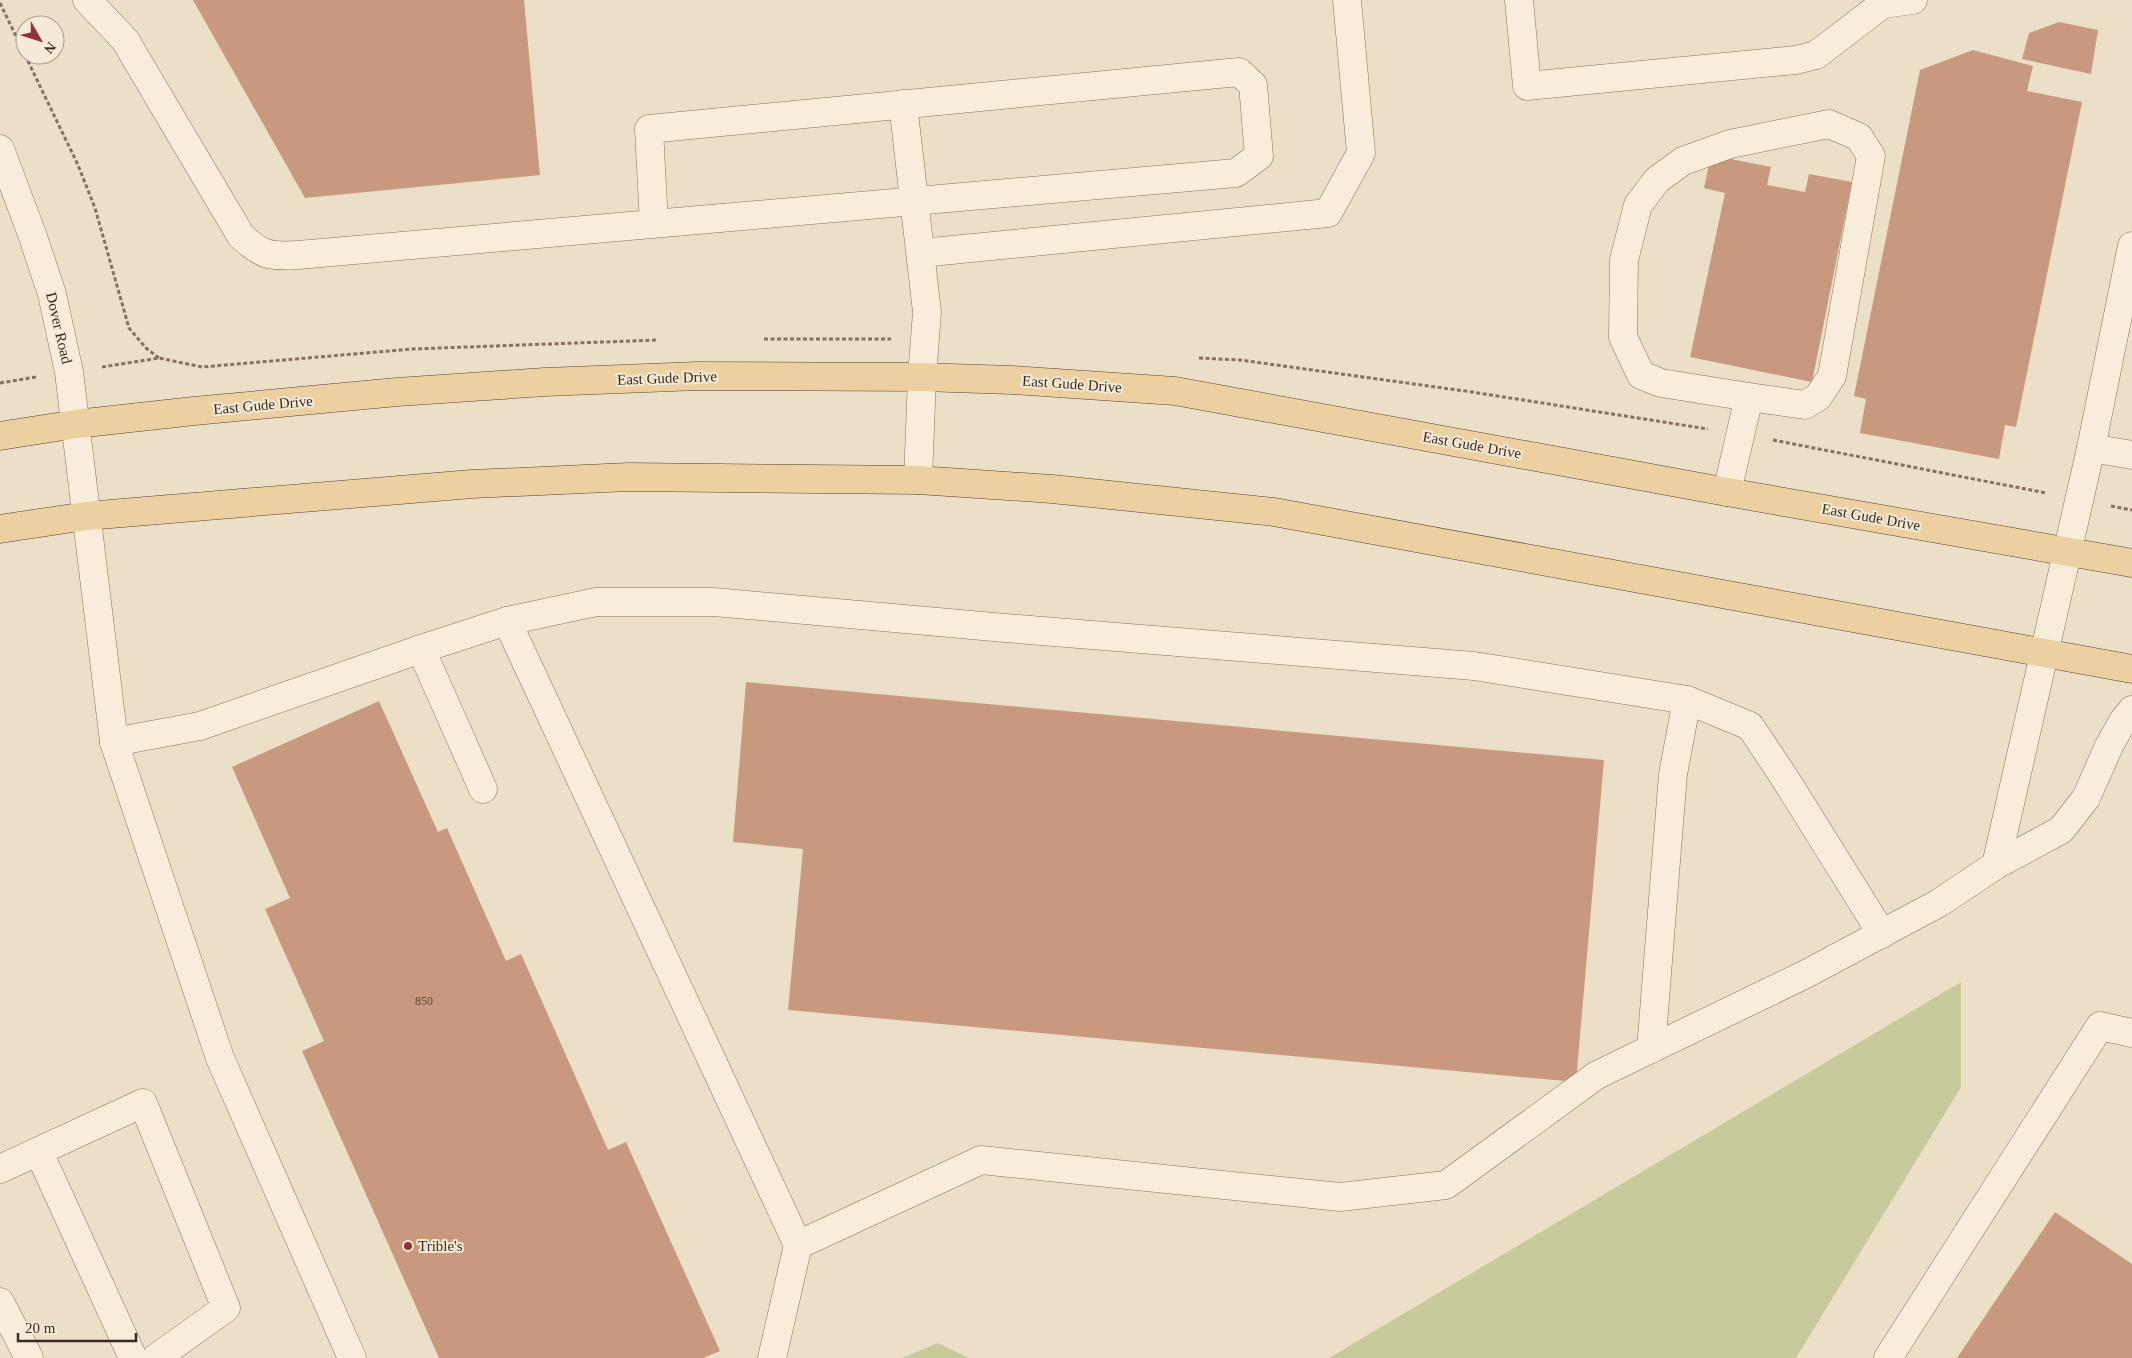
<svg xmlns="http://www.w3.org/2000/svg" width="2132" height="1358" font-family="'Times New Roman',serif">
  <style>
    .green { fill: #c8ca9b }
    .building { fill: #c9997f }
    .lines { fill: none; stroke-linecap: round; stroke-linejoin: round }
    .minor-casing { stroke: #87715d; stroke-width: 29 }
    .major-casing { stroke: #554031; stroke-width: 29 }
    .path { stroke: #87715d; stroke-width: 3; stroke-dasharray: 4 2.5; stroke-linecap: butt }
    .minor { stroke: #f7edda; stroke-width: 28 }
    .major { stroke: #edd0a1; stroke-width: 28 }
    .poi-dot { fill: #943037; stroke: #f4ead6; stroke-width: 2 }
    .labels { text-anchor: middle; stroke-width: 4; stroke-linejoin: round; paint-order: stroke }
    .number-label { font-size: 12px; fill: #5c4638 }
    .street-label { font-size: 15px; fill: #382a20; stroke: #f4ead6 }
    .poi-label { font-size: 15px; fill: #382a20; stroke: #f4ead6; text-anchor: start }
  </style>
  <rect width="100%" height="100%" fill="#ecdfc7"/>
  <g class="green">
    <path d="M1961,982V1087L1796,1358H1329Z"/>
    <path d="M938,1343L969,1358H902Z"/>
  </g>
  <g class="building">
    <path d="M193,0H524L540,175L305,198Z"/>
    <path d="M2059,22L2098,30L2091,74L2022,59L2029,33Z"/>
    <path d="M1973,50L2033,66L2027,91L2082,102L2016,427L2005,425L1999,459L1860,433L1866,399L1854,396L1920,70Z"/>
    <path d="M1711,155L1771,167L1767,185L1805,192L1809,174L1852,182L1812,382L1690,357L1725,193L1704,188Z"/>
    <path d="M746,682L1604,760L1576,1082L788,1010L803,849L733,842Z"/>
    <path d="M379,701L438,832L447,828L506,961L521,954L608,1150L626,1142L720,1351L703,1358H439L302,1051L324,1041L265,909L290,898L232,767Z"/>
    <path d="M2055,1212L2132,1264V1358H1957Z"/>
  </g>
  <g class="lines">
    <g class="minor-casing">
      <g id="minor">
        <path d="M87,0L125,40L241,236C262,255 269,257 298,255L1236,173L1259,156L1253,85L1239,72L649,129L654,224"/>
        <path d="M1519,0L1527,86L1796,60L1816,55L1883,4L1913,0"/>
        <path d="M903,104L927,312L922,377L918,480"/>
        <path d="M0,149L32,234L52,294L69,372L114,742L220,1058L352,1358"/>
        <path d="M921,253L1328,213L1361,153L1347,0"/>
        <path d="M2091,448L2132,455"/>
        <path d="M1727,492L1749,397L1805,405L1818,397L1832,376L1871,156L1859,137L1829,124L1730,144L1683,161L1657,180L1638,205L1624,260L1623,337L1641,375L1661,383L1749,397"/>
        <path d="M507,621L596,602H714L1005,628L1474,666L1687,700L1750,726L1786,780L1882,934"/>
        <path d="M421,649L483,789"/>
        <path d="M114,742L200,726L421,649L507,621L798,1245L772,1358"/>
        <path d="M1996,865L2091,448L2132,246"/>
        <path d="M1651,1049L1673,774L1687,700"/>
        <path d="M39,1152L133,1358"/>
        <path d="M0,1169L143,1103L226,1308L156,1358"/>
        <path d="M798,1245L981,1160L1340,1197L1446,1185L1597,1075L1804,975L1939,903L1996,865L2061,830L2086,798L2109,746L2123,721L2132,710"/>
        <path d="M0,1302L29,1358"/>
        <path d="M1888,1358L2100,1026L2132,1033"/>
      </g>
    </g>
    <g class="major-casing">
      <g id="major">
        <path d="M0,436L76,424L194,411L397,392L545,382L698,376L922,377L1012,380L1175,391L1727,492L2132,563"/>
        <path d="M0,529L86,516L472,484L629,477L918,480L1052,489L1274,512L2132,669"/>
      </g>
    </g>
    <g class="path">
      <path d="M0,3L25,55"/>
      <path d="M25,55L78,165L95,208L129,328L146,348L159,358"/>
      <path d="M764,339H891"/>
      <path d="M1199,358L1240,360L1472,392L1708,429"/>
      <path d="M102,367L159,358L202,367L412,349L658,340"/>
      <path d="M0,383L36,377"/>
      <path d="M1773,440L2046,493"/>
      <path d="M2111,506L2132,510"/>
    </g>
    <use href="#minor" class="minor"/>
    <use href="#major" class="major"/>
  </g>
  <circle class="poi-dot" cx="408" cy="1246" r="5"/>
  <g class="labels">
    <g class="number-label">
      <text x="424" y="1005">850</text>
    </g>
    <g class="street-label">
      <text transform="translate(59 328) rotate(77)" y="5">Dover Road</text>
      <text transform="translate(667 378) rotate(-2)" y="5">East Gude Drive</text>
      <text transform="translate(1072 384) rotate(4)" y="5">East Gude Drive</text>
      <text transform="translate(263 405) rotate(-5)" y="5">East Gude Drive</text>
      <text transform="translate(1472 445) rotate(10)" y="5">East Gude Drive</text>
      <text transform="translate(1871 517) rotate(10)" y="5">East Gude Drive</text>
    </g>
    <g class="poi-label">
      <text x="418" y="1251">Trible's</text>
    </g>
  </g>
  <g transform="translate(40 40) rotate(129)"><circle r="24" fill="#f4ead6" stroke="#a99d8d"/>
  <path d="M0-4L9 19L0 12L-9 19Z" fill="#943037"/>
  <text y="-8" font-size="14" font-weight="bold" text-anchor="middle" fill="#382a20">N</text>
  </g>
  <path d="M18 1333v8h118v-8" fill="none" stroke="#382a20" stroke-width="2.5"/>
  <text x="25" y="1333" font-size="15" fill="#382a20" stroke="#f4ead6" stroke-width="4" paint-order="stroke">20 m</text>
</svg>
